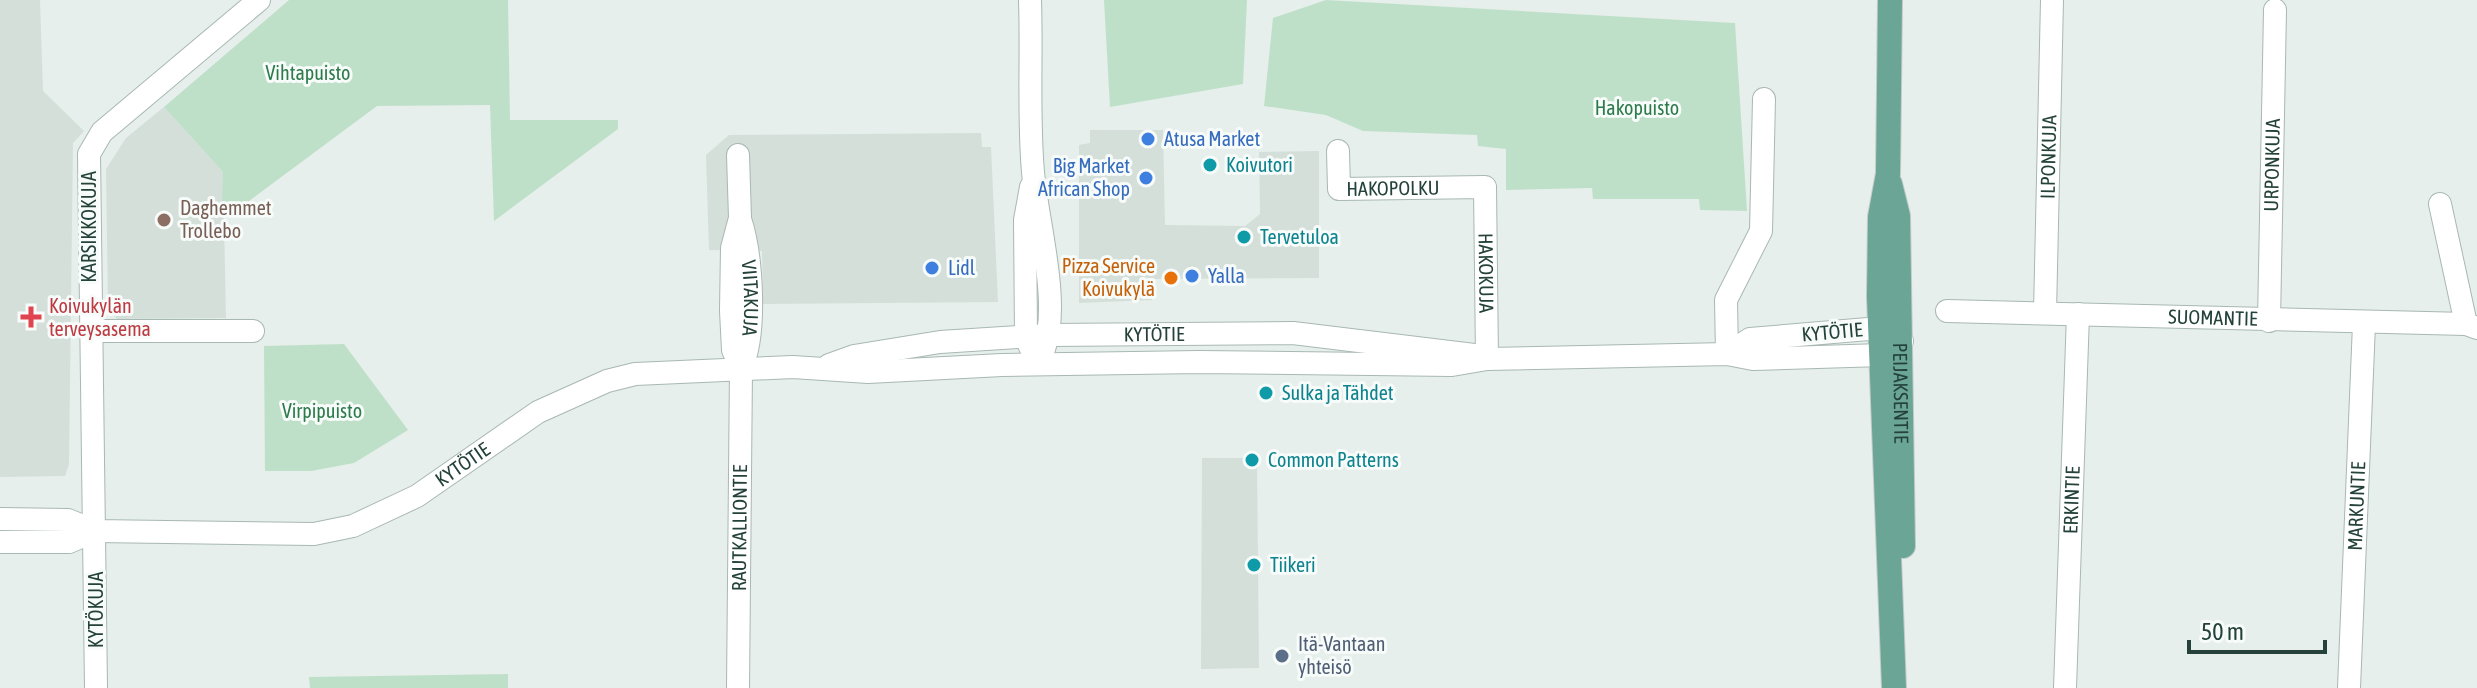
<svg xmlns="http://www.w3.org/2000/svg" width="2477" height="688" font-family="'Asap Condensed',sans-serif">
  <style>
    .built { fill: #d4dfda }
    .green { fill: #bfe0c8 }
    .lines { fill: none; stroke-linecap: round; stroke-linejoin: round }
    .minor-casing { stroke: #a8b8b2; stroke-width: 24 }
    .major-casing { stroke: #c2cac8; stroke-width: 26 }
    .minor { stroke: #fff; stroke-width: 22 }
    .major { stroke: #6aa596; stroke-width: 24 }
    .shop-dot { fill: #3f7fe0; stroke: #f7fbf9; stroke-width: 3 }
    .culture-dot { fill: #0f9aa8; stroke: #f7fbf9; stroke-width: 3 }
    .education-dot { fill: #8d6e63; stroke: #f7fbf9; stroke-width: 3 }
    .food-dot { fill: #e8710a; stroke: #f7fbf9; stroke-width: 3 }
    .health-dot { fill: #e0444e; stroke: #f7fbf9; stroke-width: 3 }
    .service-dot { fill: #5c6f8a; stroke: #f7fbf9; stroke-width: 3 }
    .labels { text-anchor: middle; stroke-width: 6; stroke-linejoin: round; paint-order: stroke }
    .park-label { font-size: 20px; fill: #2d7a4b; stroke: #f7fbf9 }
    .shop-label { font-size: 20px; fill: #366cbe; stroke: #f7fbf9; text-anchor: start }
    .street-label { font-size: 20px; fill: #24423a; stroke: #f7fbf9 }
    .culture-label { font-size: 20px; fill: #0d838f; stroke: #f7fbf9; text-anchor: start }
    .education-label { font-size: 20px; fill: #785e54; stroke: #f7fbf9; text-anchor: start }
    .food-label { font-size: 20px; fill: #c56008; stroke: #f7fbf9; text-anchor: end }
    .health-label { font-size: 20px; fill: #be3a42; stroke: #f7fbf9; text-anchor: start }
    .service-label { font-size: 20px; fill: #4e5e75; stroke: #f7fbf9; text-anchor: start }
  </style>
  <rect width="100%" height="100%" fill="#e6efeb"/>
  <g class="built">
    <path d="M0,0H40L43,91L84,131L73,143L69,464L65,476L0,477Z"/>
    <path d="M164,107L223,172L226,318L117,319L108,308L106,169L126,138Z"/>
    <path d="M1090,130H1163L1165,225L1245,226L1260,214L1259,152L1319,151V278L1152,279V300L1079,303V145L1090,143Z"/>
    <path d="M981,133L982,147H991L998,302L763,304L762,251L709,250L706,155L729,135Z"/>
    <path d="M1202,458H1257L1259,668L1201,669Z"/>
  </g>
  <g class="green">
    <path d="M289,0H508L510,120H618V129L494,221L490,105L377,106L245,204L222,203L223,172L164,107Z"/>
    <path d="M1104,0H1247L1243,84L1110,107Z"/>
    <path d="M1326,0L1735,23L1747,211L1700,210L1699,199H1593L1592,188L1506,190V149L1478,146L1477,135L1363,131L1326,115L1264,106L1273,18Z"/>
    <path d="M344,344L408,430L354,463L311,471H265L264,346Z"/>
    <path d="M508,674V688H310L309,677Z"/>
  </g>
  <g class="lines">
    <g class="minor-casing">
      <g id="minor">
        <path d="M1030,0C1032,57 1028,115 1033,172C1037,221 1061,303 1044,349"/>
        <path id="s1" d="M1338,151L1339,189L1485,187L1487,359"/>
        <path d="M2440,204L2466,324"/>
        <path id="s2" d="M740,219C752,255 757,334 741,368"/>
        <path id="s3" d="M1947,311L2466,324L2477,328"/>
        <path id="s4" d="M2045,313L2052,0"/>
        <path id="s5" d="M2269,321L2275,10"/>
        <path d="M90,331H253"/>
        <path d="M1030,347L1026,336L1025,220L1031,187"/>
        <path d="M1727,354L1726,300L1761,231L1764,99"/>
        <path id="s6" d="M829,365L854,356L940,342L1049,335L1293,333L1474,355"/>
        <path id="s7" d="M0,519L68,520L95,531L314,534L353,526L417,496L538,412L607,381L635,374L793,367L868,372L1002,365L1199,362L1452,365L1487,359L1727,354L1753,359L1882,355L1902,341L1880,328L1750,339L1727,354"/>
        <path d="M0,542H69L95,531"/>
        <path d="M96,688L89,154L102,132L259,0"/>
        <path id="s8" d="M738,688L741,368L733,350L731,311L732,248L740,218L738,155"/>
        <path id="s9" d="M2065,688L2078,314"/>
        <path id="s10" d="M2349,688L2364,324"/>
      </g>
    </g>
    <g class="major-casing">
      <g id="major">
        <path d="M1890,0L1888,174L1880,217L1879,297L1894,688"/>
        <path id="s11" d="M1890,184L1898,216L1903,546"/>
      </g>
    </g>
    <use href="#minor" class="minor"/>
    <use href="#major" class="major"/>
  </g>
  <g class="shop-dot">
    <circle cx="1148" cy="139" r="8"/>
    <circle cx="1146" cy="178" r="8"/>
    <circle cx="932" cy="268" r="8"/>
    <circle cx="1192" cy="276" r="8"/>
  </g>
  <g class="culture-dot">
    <circle cx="1210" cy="165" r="8"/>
    <circle cx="1244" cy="237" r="8"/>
    <circle cx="1266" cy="393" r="8"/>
    <circle cx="1252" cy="460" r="8"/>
    <circle cx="1254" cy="565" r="8"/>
  </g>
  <circle class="education-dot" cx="164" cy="220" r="8"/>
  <circle class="food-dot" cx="1171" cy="278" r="8"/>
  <path class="health-dot" d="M27 305h8v8h8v8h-8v8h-8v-8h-8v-8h8z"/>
  <circle class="service-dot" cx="1282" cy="656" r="8"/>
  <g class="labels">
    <g class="park-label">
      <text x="308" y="80">Vihtapuisto</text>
      <text x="1637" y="115">Hakopuisto</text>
      <text x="322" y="418">Virpipuisto</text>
    </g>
    <g class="shop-label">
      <text x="1164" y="146">Atusa Market</text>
      <text x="1130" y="173" text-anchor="end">Big Market<tspan x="1130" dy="23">African Shop</tspan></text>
      <text x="948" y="275">Lidl</text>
      <text x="1208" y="283">Yalla</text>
    </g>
    <g class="street-label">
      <text dy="7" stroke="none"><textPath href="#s4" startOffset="156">ILPONKUJA</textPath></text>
      <text dy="7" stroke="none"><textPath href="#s5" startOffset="156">URPONKUJA</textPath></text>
      <text dy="7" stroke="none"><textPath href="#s1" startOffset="92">HAKOPOLKU</textPath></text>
      <text transform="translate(89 227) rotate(-90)" y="7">KARSIKKOKUJA</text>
      <text dy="7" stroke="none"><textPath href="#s1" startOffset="270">HAKOKUJA</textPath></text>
      <text dy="7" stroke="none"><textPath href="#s2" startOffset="80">VIITAKUJA</textPath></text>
      <text dy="7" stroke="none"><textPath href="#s3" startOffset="266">SUOMANTIE</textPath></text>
      <text transform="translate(1832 332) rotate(-5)" y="7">KYTÖTIE</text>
      <text dy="7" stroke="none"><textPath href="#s6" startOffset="328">KYTÖTIE</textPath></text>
      <text dy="7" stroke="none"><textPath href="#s11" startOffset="210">PEIJAKSENTIE</textPath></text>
      <text dy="7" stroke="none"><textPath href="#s7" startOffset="482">KYTÖTIE</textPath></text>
      <text dy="7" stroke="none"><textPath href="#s9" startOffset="188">ERKINTIE</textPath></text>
      <text dy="7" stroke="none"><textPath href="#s10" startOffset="182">MARKUNTIE</textPath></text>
      <text dy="7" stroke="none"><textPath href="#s8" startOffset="160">RAUTKALLIONTIE</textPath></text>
      <text transform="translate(96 610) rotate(-90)" y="7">KYTÖKUJA</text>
    </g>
    <g class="culture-label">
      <text x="1226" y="172">Koivutori</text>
      <text x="1260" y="244">Tervetuloa</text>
      <text x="1282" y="400">Sulka ja Tähdet</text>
      <text x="1268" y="467">Common Patterns</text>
      <text x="1270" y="572">Tiikeri</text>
    </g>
    <g class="education-label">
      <text x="180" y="215">Daghemmet<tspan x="180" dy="23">Trollebo</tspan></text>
    </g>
    <g class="food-label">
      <text x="1155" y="273">Pizza Service<tspan x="1155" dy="23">Koivukylä</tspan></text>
    </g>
    <g class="health-label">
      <text x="49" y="313">Koivukylän<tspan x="49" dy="23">terveysasema</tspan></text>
    </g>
    <g class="service-label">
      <text x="1298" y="651">Itä-Vantaan<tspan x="1298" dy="23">yhteisö</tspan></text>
    </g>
  </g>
  <path d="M2189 640v12h136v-12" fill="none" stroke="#24423a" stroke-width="4"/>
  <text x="2201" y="640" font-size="24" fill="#24423a" stroke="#f7fbf9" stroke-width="6" paint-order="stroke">50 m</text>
</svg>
